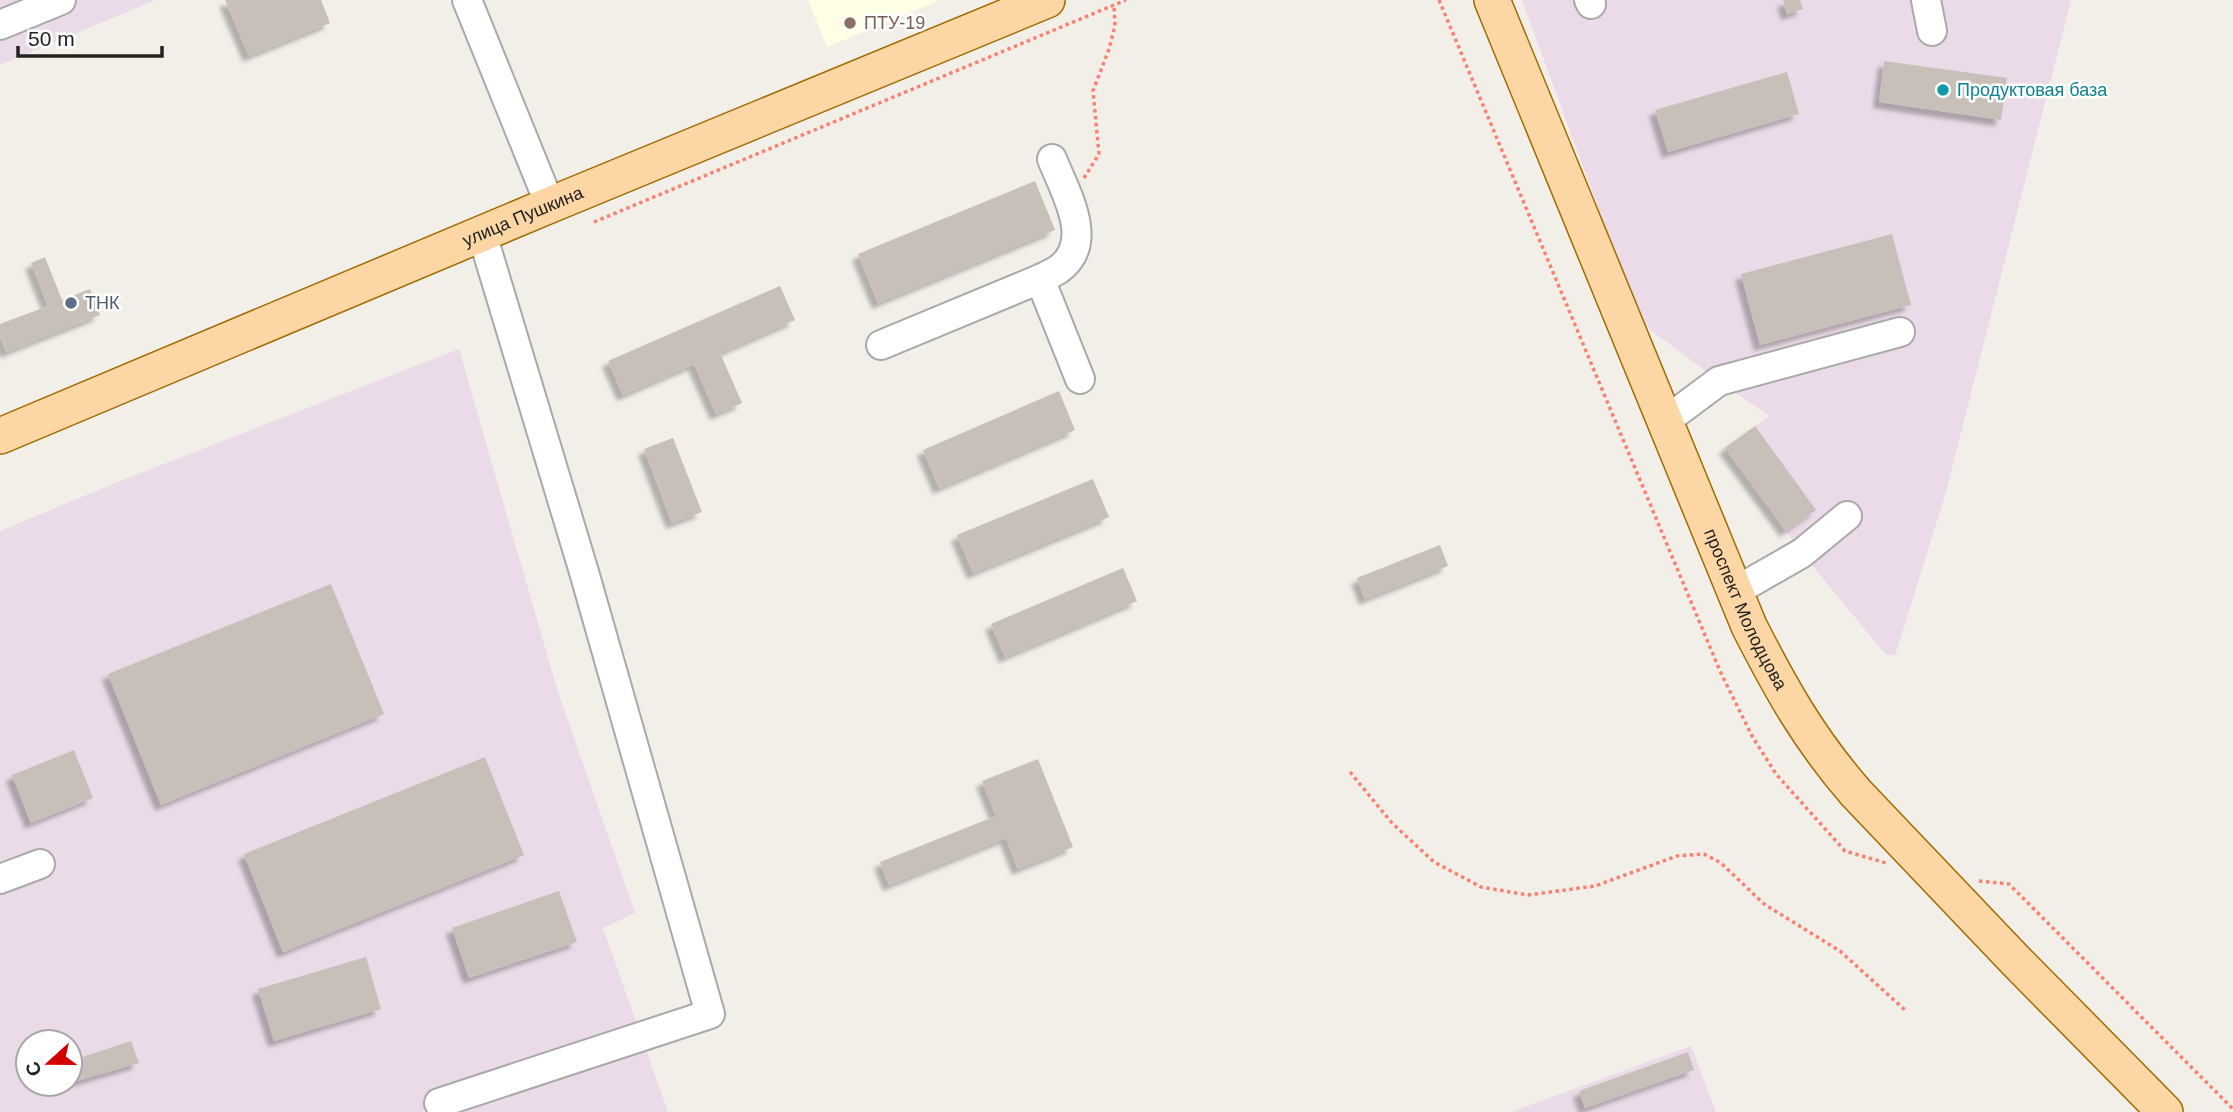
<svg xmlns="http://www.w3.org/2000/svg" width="2233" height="1112" font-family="Arial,sans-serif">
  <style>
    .industrial { fill: #ebdbe8; fill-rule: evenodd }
    .education { fill: #ffffe5 }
    .building { fill: #c7bfb8; filter: url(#shadow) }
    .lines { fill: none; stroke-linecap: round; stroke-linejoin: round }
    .minor-casing { stroke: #a9a9a9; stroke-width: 32 }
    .major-casing { stroke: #a06b00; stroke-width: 38 }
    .path { stroke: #fa8072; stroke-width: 3.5; stroke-dasharray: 3.5 3.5; stroke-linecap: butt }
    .minor { stroke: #fff; stroke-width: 28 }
    .major { stroke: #fcd6a4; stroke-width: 35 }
    .education-dot { fill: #8d6e63; stroke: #fff; stroke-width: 2.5 }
    .culture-dot { fill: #0f9aa8; stroke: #fff; stroke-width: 2.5 }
    .service-dot { fill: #5c6f8a; stroke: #fff; stroke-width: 2.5 }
    .labels { text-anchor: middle; stroke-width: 5; stroke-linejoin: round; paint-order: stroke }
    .education-label { font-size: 18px; fill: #785e54; stroke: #fff; text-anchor: start }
    .culture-label { font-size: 18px; fill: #0d838f; stroke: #fff; text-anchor: start }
    .street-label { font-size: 18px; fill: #222; stroke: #fff }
    .service-label { font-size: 18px; fill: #4e5e75; stroke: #fff; text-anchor: start }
  </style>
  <defs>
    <filter id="shadow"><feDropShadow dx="-6" dy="6" stdDeviation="2" flood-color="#0004"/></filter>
  </defs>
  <rect width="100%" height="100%" fill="#f2efe9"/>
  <g class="industrial">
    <path d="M0,0H156L0,65Z"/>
    <path d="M1522,0H2071L1946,492L1895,656L1885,654L1802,553L1725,448L1769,416L1719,381L1640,322Z"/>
    <path d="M459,349L557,689L635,913L603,928L668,1112H0V531L120,481ZM28,1042H70V1084H28Z"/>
    <path d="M1691,1046L1716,1112H1511Z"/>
  </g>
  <path class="education" d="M808,0H940L827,47Z"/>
  <g class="building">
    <path d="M225,0H321L330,23L249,56Z"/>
    <path d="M1783,0H1800L1803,9L1787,14Z"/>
    <path d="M1884,61L2007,78L2001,120L1879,102Z"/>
    <path d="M1787,72L1799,114L1668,152L1655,110Z"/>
    <path d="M1035,181L1055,230L878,303L858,254Z"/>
    <path d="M1892,234L1911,305L1760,345L1741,274Z"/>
    <path d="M45,257L62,300L90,289L100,315L6,352L0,337V324L48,306L31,263Z"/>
    <path d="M780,286L795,320L720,353L742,403L716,414L694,364L623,395L608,361Z"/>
    <path d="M1059,391L1075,430L939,488L923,450Z"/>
    <path d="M1755,426L1816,510L1786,531L1725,448Z"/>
    <path d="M673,438L702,512L672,523L644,449Z"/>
    <path d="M1093,479L1109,517L973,573L957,535Z"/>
    <path d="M1440,545L1448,566L1365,599L1357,578Z"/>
    <path d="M1123,568L1137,601L1005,657L991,624Z"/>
    <path d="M331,584L384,714L161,805L108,674Z"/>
    <path d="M74,750L93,798L31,823L12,775Z"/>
    <path d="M485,757L524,855L283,952L244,854Z"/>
    <path d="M1038,759L1073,847L1018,869L1006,838L889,885L880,862L996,816L982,781Z"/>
    <path d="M559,891L577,942L469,978L452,928Z"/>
    <path d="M366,957L381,1009L274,1041L258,989Z"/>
    <path d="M131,1041L139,1063L70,1083V1061Z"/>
    <path d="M1688,1052L1694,1070L1585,1108L1579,1091Z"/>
  </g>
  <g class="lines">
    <g class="minor-casing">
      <g id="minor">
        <path d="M467,0L550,205"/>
        <path d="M1589,0L1591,4"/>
        <path d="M1926,0L1932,31"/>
        <path d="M0,25L61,0"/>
        <path d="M1040,279C1046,276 1053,273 1059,269C1096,242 1065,192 1052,159"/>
        <path d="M881,345L1040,279L1080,379"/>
        <path d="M1664,422L1719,381L1900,332"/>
        <path d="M1734,592L1802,553L1847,516"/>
        <path d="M0,879L40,864"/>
        <path d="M439,1103L710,1014L584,572L482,234"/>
      </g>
    </g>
    <g class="major-casing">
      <g id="major">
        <path id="s1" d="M1492,0L1749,626C1781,689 1809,739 1856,793L2016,961L2165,1112"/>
        <path id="s2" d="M0,436L550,205L1047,0"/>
      </g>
    </g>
    <g class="path">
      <path d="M1439,0L1720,671L1752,736L1776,774L1845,851L1886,863"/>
      <path d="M1084,178L1099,154L1093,91L1109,49L1115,26L1114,5"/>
      <path d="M594,222L1126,0"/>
      <path d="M1350,772L1392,823L1434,862L1481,887L1528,895L1595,886L1677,856L1704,854L1721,863L1764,904L1840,951L1905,1010"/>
      <path d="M1979,881L2009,884L2233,1109"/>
    </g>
    <use href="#minor" class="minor"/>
    <use href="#major" class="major"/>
  </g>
  <circle class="education-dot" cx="850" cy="23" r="7"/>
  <circle class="culture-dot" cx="1943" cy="90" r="7"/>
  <circle class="service-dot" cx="71" cy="303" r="7"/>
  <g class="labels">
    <g class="education-label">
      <text x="864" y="29">ПТУ-19</text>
    </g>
    <g class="culture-label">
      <text x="1957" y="96">Продуктовая база</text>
    </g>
    <g class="street-label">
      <text dy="6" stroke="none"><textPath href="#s2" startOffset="567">улица Пушкина</textPath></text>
      <text dy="6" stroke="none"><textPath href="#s1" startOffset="660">проспект Молодцова</textPath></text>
    </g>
    <g class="service-label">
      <text x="85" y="309">ТНК</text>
    </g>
  </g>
  <g transform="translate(49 1063) rotate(249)"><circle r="33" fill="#ffffff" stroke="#a7a7a7" stroke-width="2"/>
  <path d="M0-5L12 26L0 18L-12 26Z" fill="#d40000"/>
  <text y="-10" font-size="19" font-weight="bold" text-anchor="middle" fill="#222222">С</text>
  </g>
  <path d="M18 46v10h144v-10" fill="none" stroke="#222222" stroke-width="3.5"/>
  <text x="28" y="46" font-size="21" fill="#222222" stroke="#ffffff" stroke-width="5" paint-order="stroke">50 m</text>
</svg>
